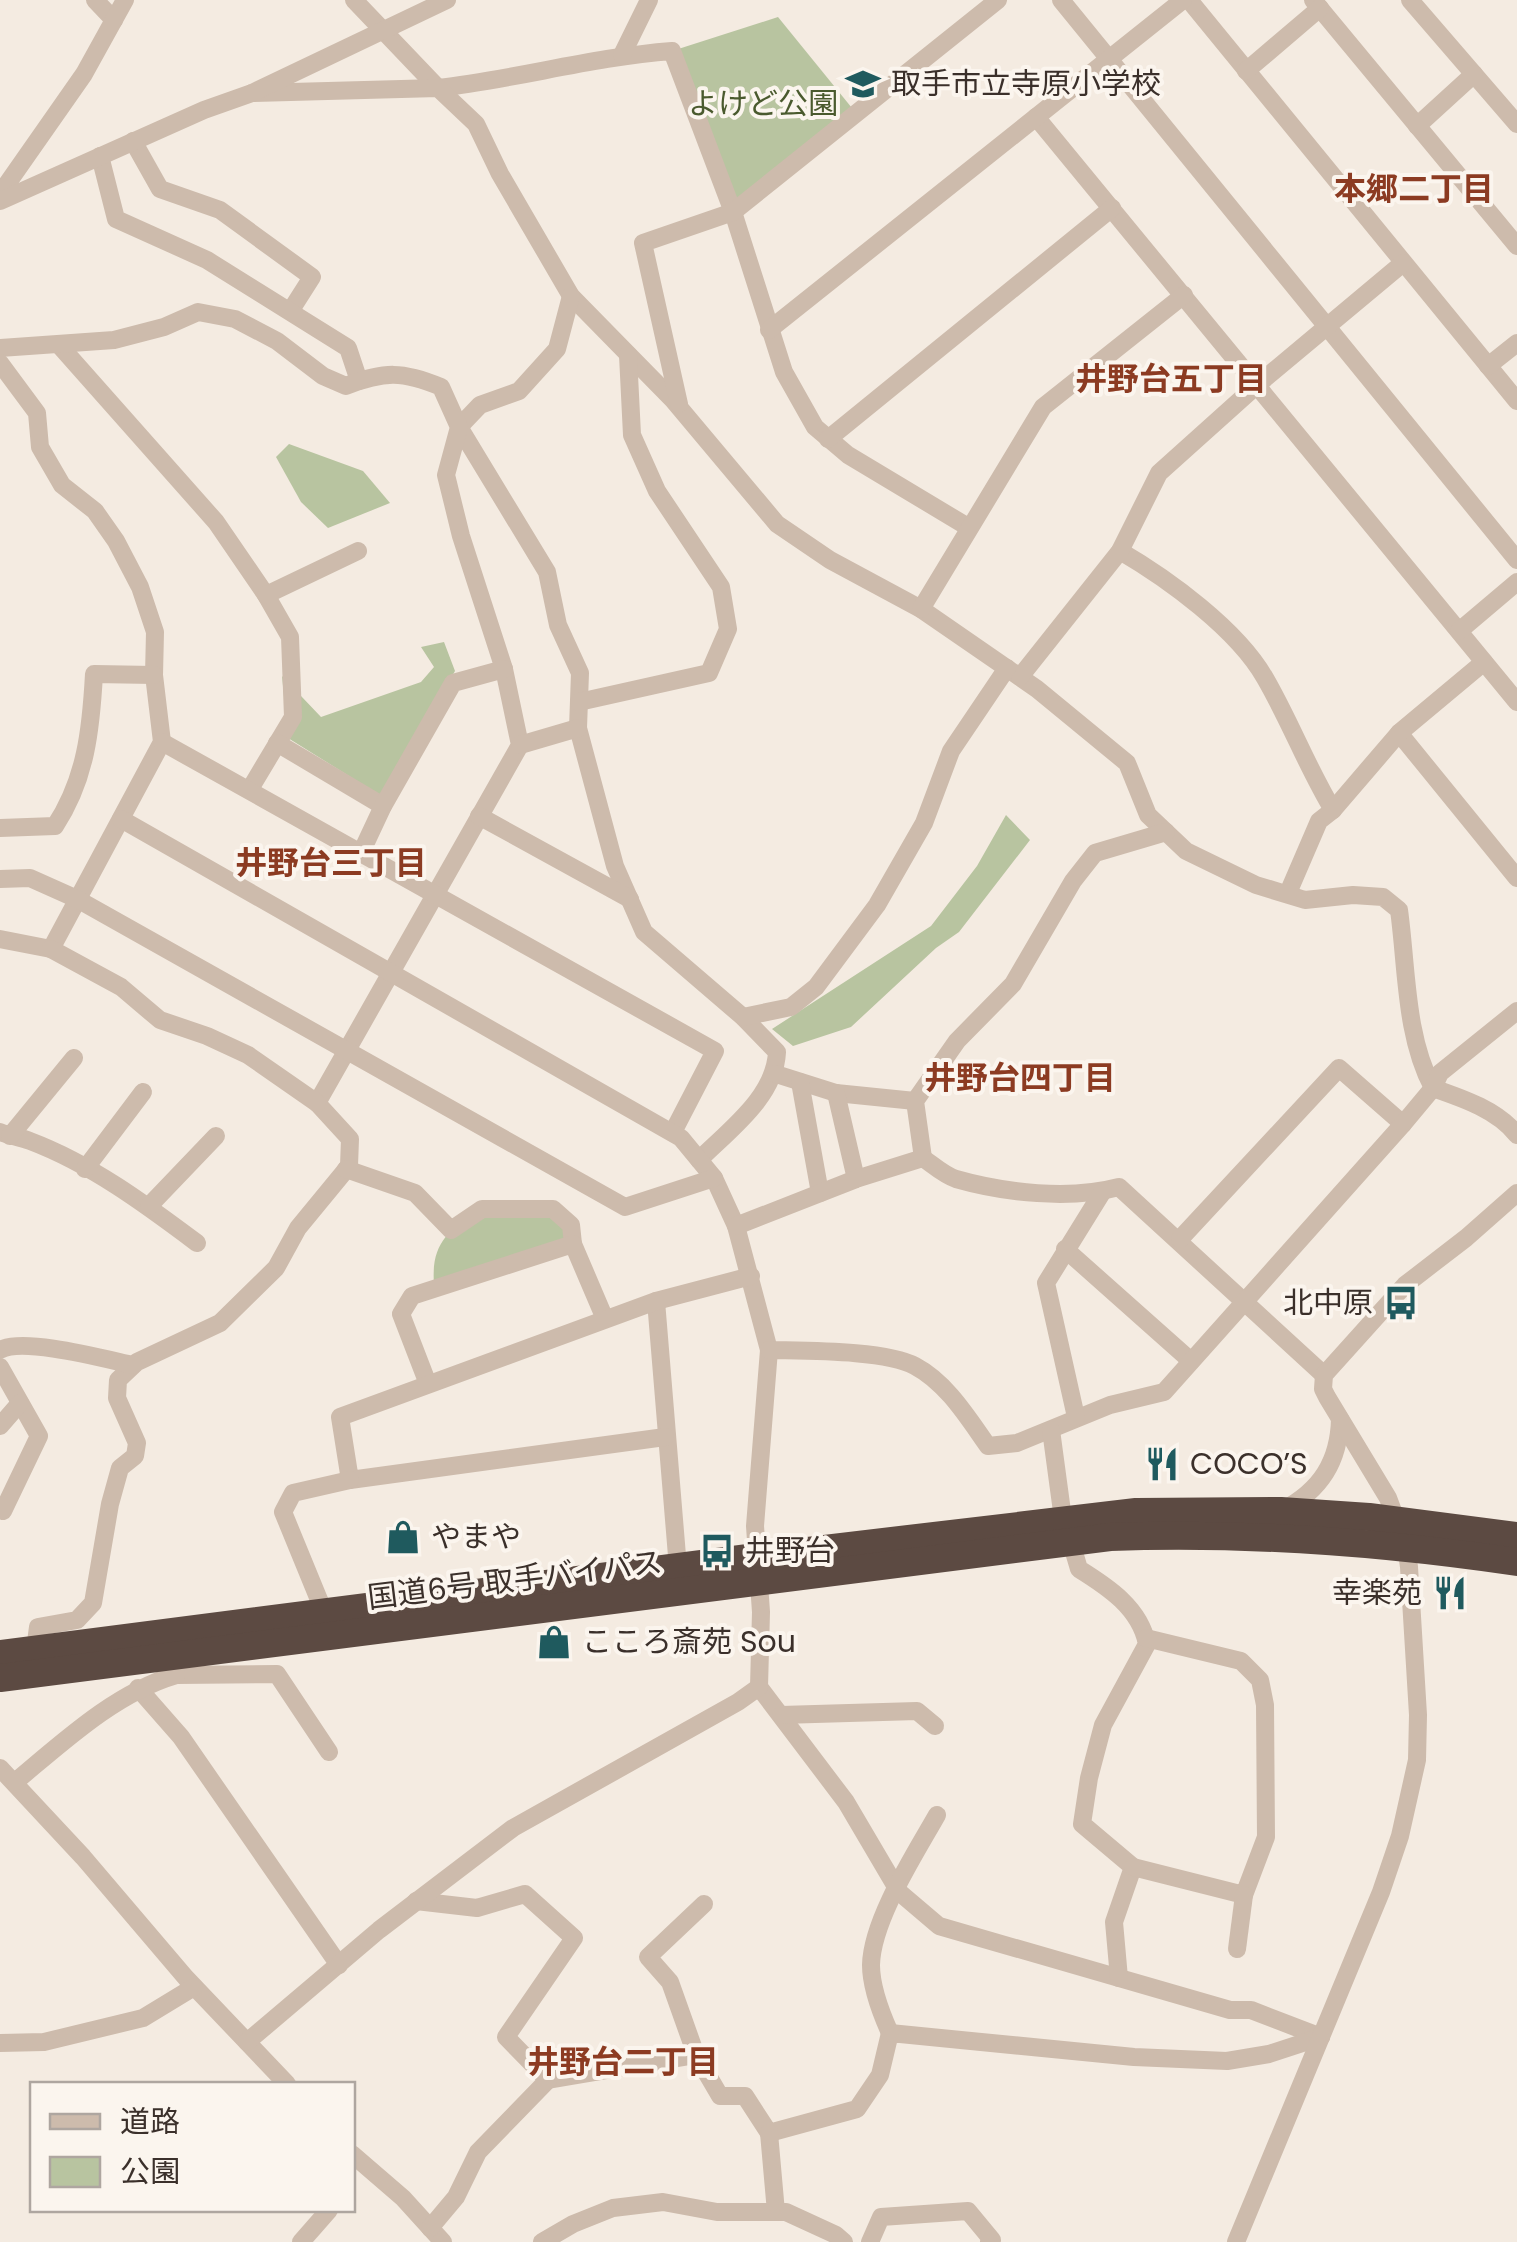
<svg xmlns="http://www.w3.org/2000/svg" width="1517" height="2242" font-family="Poppins,'Noto Sans JP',sans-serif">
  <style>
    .green { fill: #b8c4a0 }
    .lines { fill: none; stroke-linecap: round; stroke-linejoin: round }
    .minor { stroke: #cdbbac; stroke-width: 18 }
    .highway { stroke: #5c4a42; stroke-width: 28 }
    .labels { text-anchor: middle; stroke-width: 8; stroke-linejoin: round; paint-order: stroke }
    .poi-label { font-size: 30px; fill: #3b302b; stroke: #fbf5ee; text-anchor: start }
    .park-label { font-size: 30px; fill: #4a5a2e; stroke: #fbf5ee }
    .street-label { font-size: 30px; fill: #3b302b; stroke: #fbf5ee }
    .neighbourhood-label { font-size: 32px; font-weight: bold; fill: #8c3b22; stroke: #fbf5ee }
  </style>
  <rect width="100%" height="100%" fill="#f4ebe1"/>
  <g class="green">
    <path d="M778,17L856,113L733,212L672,51Z"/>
    <path d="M289,444L363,471L390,503L328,528L301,502L276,457Z"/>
    <path d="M444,642L455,671L381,796L288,738L282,676L321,717L421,682L434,667L421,647Z"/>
    <path d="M1006,815L1030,840L959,932L936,948L851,1027L793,1046L772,1029L931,926L977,866Z"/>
    <path d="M476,1209H553L573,1244L434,1285C431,1244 447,1233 476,1209Z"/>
  </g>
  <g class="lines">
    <g class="minor">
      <path d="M95,0L114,20"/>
      <path d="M354,0L438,88C517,79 593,57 672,51L733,212L784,372L815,427L848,455L968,527"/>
      <path d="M1061,0L1517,560"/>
      <path d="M1189,0L1517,401"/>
      <path d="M1313,0L1517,246"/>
      <path d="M1410,0L1517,124"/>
      <path d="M622,55L649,0"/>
      <path d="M1246,71L1320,8"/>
      <path d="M252,93L438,88L476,124L500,174L571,296L673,400L777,524L830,560L921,609L1037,689L1127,763L1148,815L1186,851L1256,885L1305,900L1353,895L1383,897L1399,910C1407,968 1405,1036 1433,1088C1462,1098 1498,1110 1517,1135"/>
      <path d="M1036,117L1517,702"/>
      <path d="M1417,126L1474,74"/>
      <path d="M133,141L160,189L220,210L312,277L291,310"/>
      <path d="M100,156L116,219L207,260L348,348L359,381"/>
      <path d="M0,194L84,74L125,0"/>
      <path d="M0,201L204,110L252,93L447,0"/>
      <path d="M571,296L557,349L519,391L480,405L459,427L547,572L558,625L580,673L578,728L615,866L644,932L743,1017L777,1052C775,1097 729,1130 699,1160"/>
      <path d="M769,330L1183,0"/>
      <path d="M60,346L216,522L266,595L290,637L293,717L250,789"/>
      <path d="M0,348L114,340L164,327L198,312L235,319L277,341L323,376L346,386C384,371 403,371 441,387L459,427L446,475L461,536L504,669L520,745L317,1103L350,1139L349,1166L298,1228L276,1268L220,1323L137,1362L118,1380L117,1398L137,1443L135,1456L120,1468L110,1504L93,1603L77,1620L38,1627L35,1650"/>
      <path d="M0,363L37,413L40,447L62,485L95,511L116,541L140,587L155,632L154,675L162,742L51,949L0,939"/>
      <path d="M1488,366L1517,343"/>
      <path d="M679,404L643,243L733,212L998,0"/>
      <path d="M828,439L1112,208"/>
      <path d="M1120,551C1168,579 1237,629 1265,678C1290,721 1307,767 1333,810"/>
      <path d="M266,595L358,551"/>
      <path d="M921,609L1043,407L1184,295"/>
      <path d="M1459,631L1517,582"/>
      <path d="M1020,677L1120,551L1159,473L1257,385L1403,263"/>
      <path d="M579,702L709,673L728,629L721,587L657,491L632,435L628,355"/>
      <path d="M1399,733L1517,878"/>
      <path d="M162,742L715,1051L673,1132"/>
      <path d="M277,743L383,806"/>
      <path d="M520,745L578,728"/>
      <path d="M479,816L630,899"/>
      <path d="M121,819L681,1138L714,1178L736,1226L769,1350L755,1526L761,1612L759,1687L846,1802L899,1892L939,1926L1230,2010H1251L1321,2037"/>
      <path d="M0,828L55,826C86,779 91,729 94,674L154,675"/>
      <path d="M361,853L383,806L453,683L504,669"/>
      <path d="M0,879L30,878L77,899L625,1207L714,1178"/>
      <path d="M1288,893L1319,821L1333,810L1399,733L1484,662"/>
      <path d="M51,949L121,987L160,1020L207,1036L248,1055L317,1103"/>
      <path d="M743,1017L791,1007L816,987L877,905L924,823L951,751L1007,668"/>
      <path d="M776,1074L836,1093L915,1101"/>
      <path d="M800,1082L820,1193"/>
      <path d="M836,1093L856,1179"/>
      <path d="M0,1132C10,1136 20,1137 30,1141C91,1164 145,1204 197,1243"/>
      <path d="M10,1136L74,1058"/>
      <path d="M923,1158L915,1101L957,1041L1013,984L1073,881L1095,853L1166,832"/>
      <path d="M85,1169L143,1092"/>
      <path d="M346,1169L415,1193L451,1230L482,1209H553L571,1225L573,1244"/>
      <path d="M149,1206L216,1136"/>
      <path d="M736,1226L856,1179L923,1158C933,1165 944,1175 956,1179C1005,1193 1070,1200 1119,1187L1324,1375"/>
      <path d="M1180,1239L1339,1068L1403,1124"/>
      <path d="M1065,1249L1191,1361"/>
      <path d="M656,1301L678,1568"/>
      <path d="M0,1350C23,1337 105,1359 133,1365"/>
      <path d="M769,1350C804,1351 886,1350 915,1366C947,1383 968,1418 988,1446L1017,1443L1110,1405L1164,1392L1403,1124L1433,1088L1440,1073L1517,1011"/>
      <path d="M0,1367L39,1436L3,1511L0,1509"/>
      <path d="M428,1384L401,1314L412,1296L573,1244L605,1319"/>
      <path d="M1076,1417L1046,1283L1103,1191"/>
      <path d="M0,1426L20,1403"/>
      <path d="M1051,1430L1063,1519"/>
      <path d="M665,1437L350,1480L340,1417L656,1301L751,1276"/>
      <path d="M1283,1510C1321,1490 1339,1461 1340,1419"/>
      <path d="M1071,1542L1079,1569C1108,1587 1140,1608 1147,1644L1103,1725L1089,1778L1082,1824L1133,1867L1114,1922L1119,1978"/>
      <path d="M324,1612L283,1512L293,1493L350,1480"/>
      <path d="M176,1675L277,1674L329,1752"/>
      <path d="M138,1688L181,1737L339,1965"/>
      <path d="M781,1715L917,1711L935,1726"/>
      <path d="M0,1768L83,1857L186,1978L287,2084"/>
      <path d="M15,1782C63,1742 115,1693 176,1675L174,1656"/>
      <path d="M1133,1867L1244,1895L1266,1837L1265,1705L1260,1680L1241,1661L1146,1638"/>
      <path d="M416,1901L477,1908L525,1894L574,1938L506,2037L548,2080L696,2055L720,2096H745L769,2133L857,2109L880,2075L890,2033L1134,2057L1227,2061L1269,2054L1321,2037"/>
      <path d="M1237,1949L1244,1895"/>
      <path d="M890,2033C881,2013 871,1988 871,1965C872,1920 915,1854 937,1815"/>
      <path d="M247,2042L379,1930L513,1828L738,1702L759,1687"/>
      <path d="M0,2043L44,2042L143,2018L194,1987"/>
      <path d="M696,2055L670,1982L648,1957L704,1904"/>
      <path d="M769,2133L776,2212"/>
      <path d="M352,2154L403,2198L443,2242"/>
      <path d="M430,2228L456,2197L478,2152L548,2080"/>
      <path d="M301,2242L329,2210"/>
      <path d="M542,2242L573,2224L613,2208L663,2202L717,2212H786L836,2235L844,2242"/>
      <path d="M870,2242L881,2217L968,2211L992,2240L989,2242"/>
      <path d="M1236,2242L1381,1892L1400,1836L1417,1760L1418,1715L1409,1567L1406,1546L1388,1498L1327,1397L1323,1389L1324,1375L1405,1285L1466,1238L1517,1193"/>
    </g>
    <g class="highway">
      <path d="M0,1654L756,1557L1136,1512L1281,1511L1369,1517L1517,1536"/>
      <path d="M0,1678L1110,1537C1247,1532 1381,1542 1517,1562"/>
    </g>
  </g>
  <defs>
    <g id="school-bare" transform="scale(2.7)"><path d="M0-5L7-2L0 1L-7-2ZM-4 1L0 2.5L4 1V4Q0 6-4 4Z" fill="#1f5a5e" stroke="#fbf5ee" stroke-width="2.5" paint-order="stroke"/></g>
    <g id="bus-bare" transform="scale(2.7)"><path d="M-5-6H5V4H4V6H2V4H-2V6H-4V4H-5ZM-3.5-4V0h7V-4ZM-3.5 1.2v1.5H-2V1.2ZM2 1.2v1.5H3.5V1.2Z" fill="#1f5a5e" stroke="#fbf5ee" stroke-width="2.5" paint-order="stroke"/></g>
    <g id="restaurant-bare" transform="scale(2.7)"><path d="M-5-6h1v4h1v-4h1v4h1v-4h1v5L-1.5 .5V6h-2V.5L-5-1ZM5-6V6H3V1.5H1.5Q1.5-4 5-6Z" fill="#1f5a5e" stroke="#fbf5ee" stroke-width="2.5" paint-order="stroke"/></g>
    <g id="shop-bare" transform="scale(2.7)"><path d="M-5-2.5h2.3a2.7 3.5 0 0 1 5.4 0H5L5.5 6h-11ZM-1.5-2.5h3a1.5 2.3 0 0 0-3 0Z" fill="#1f5a5e" stroke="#fbf5ee" stroke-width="2.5" paint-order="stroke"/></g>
  </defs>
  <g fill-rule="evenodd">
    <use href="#school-bare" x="863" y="84"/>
    <use href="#bus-bare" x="1401" y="1303"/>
    <use href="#restaurant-bare" x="1162" y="1464"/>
    <use href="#shop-bare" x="403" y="1537"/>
    <use href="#bus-bare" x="717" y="1551"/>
    <use href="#restaurant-bare" x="1450" y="1593"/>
    <use href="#shop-bare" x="554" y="1642"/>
  </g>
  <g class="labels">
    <g class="poi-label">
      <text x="891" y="94">取手市立寺原小学校</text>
      <text x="1373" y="1313" text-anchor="end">北中原</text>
      <text x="1190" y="1474">COCO’S</text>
      <text x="431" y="1547">やまや</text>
      <text x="745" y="1561">井野台</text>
      <text x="1422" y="1603" text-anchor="end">幸楽苑</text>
      <text x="582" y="1652">こころ斎苑 Sou</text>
    </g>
    <g class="park-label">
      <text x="763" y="114">よけど公園</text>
    </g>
    <g class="street-label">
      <text transform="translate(515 1580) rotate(-7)" y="10">国道6号 取手バイパス</text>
    </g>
    <g class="neighbourhood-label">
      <text x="1414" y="200">本郷二丁目</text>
      <text x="1171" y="390">井野台五丁目</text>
      <text x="331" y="874">井野台三丁目</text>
      <text x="1020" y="1089">井野台四丁目</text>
      <text x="623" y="2073">井野台二丁目</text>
    </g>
  </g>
  <rect x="30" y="2082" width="325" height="130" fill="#fbf5ee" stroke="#aea6a0" stroke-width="2.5"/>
  <rect x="50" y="2114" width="50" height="15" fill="#cdbbac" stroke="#aea6a0" stroke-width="2.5"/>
  <text x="120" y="2132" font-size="30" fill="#3b302b">道路</text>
  <rect x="50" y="2157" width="50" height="30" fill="#b8c4a0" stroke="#aea6a0" stroke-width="2.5"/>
  <text x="120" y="2182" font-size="30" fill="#3b302b">公園</text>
</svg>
